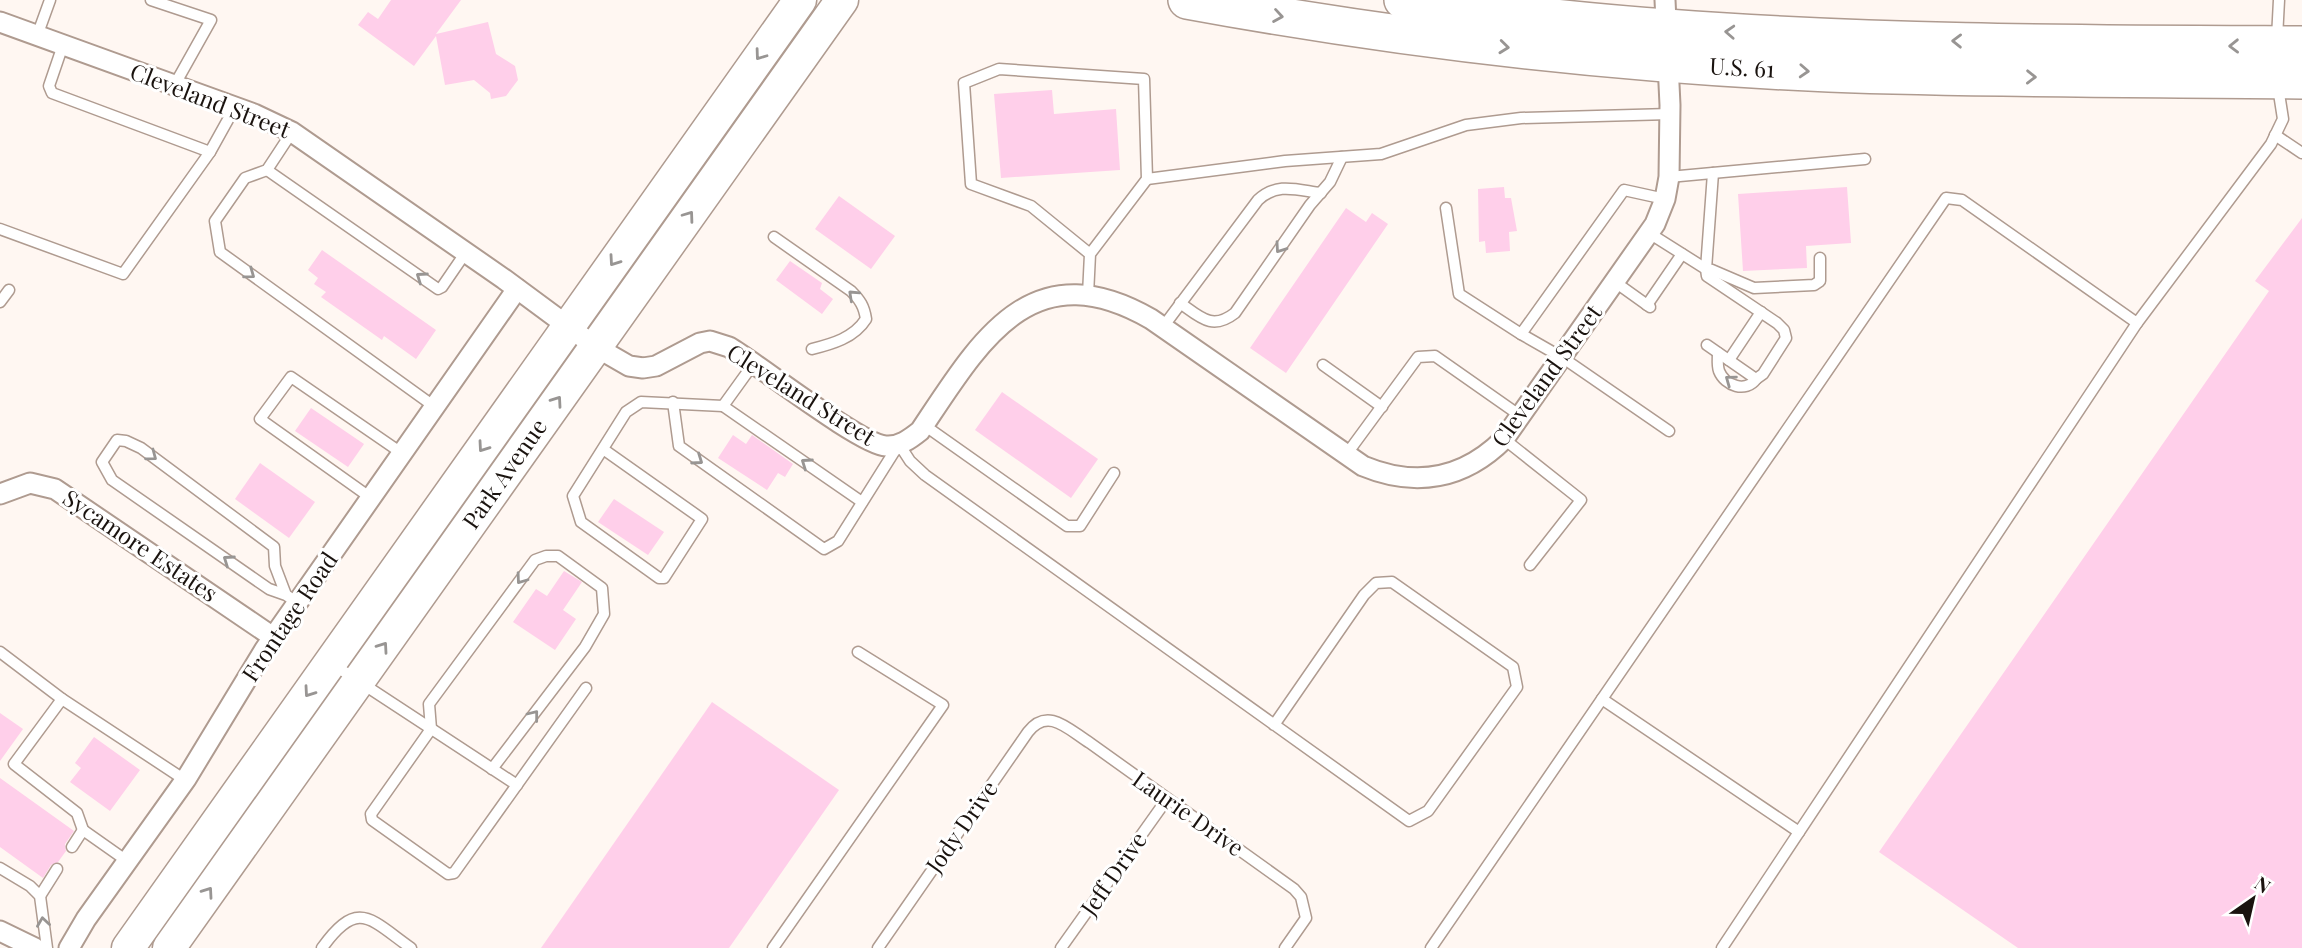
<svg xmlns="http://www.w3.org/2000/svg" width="2302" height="948" font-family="'Playfair Display',serif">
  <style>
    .building { fill: #ffcfea }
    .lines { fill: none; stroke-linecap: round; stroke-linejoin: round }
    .lane-casing { stroke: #af9b90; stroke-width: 13 }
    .street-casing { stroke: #af9b90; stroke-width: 23 }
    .primary-casing { stroke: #af9b90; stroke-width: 35 }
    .highway-casing { stroke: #af9b90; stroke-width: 40 }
    .lane { stroke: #fff; stroke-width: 10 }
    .street { stroke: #fff; stroke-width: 19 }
    .primary { stroke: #fff; stroke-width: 32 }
    .highway { stroke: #fff; stroke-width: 37 }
    .oneway { stroke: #989593 }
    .labels { text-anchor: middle; stroke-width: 6; stroke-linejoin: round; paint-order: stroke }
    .street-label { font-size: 23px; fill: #1a130f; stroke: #fff }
  </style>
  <rect width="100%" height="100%" fill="#fff7f2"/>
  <g class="building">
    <path d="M391,0H461L436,34L488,22L496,54L515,66L518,80L506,96L491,99L490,93L474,80L445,85L436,36L414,66L358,25L368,12L378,19Z"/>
    <path d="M1052,90L1054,114L1116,109L1120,170L1001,178L994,94Z"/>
    <path d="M1504,187L1505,198H1511L1517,231L1509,232L1510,251L1486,253L1485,241L1479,242L1478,189Z"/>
    <path d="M1847,187L1851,243L1806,246L1807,268L1743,271L1738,194Z"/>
    <path d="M839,196L895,236L871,269L815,229Z"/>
    <path d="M1346,208L1366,222L1372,213L1388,224L1286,373L1250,348Z"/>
    <path d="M2302,218V948H2018L1879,852L2269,291L2255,281Z"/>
    <path d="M322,250L436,330L416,359L384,336L382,340L321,297L326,292L314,284L318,278L308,270Z"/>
    <path d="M790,261L822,283L820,289L833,299L822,314L776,280Z"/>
    <path d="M1002,392L1098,459L1071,498L975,430Z"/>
    <path d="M311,408L364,444L348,467L295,431Z"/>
    <path d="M733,435L746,444L752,435L793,464L785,477L778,473L767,490L718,458Z"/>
    <path d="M260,463L315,502L289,538L235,499Z"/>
    <path d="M614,499L664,532L648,555L598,522Z"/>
    <path d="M564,571L582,582L563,610L576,619L555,650L513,622L536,589L547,596Z"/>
    <path d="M712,702L839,790L729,948H541Z"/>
    <path d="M0,713L23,729L0,761Z"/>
    <path d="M94,737L140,770L110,811L70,782L81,768L75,763Z"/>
    <path d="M0,778L74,831L65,844L66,851L58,862L51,865L43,878L0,847Z"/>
  </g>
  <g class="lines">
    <g class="lane-casing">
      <g id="lane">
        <path d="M151,0L211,20L174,86"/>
        <path d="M37,36L50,0"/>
        <path d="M2277,38L2279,0"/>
        <path d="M63,45L49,86L52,93L210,152"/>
        <path d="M292,132L267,170L245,178L215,221L220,252L435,407"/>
        <path d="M2275,135L2302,153"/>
        <path d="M267,170L438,289L442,287L466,252"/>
        <path d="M1713,173L1706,269L1712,270L1754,288L1814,285L1820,281V258"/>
        <path d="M1669,177L1865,159"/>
        <path d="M1147,179L1285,161L1381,154L1466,125L1521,118L1670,114"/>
        <path d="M1446,208L1459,294L1521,334L1563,358L1669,431"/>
        <path d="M0,229L123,274L210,152L235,107"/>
        <path d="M1649,233L1706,269L1707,276L1777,323L1784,330L1786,338L1763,374L1756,379L1707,345"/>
        <path d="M774,237L851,291C860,300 864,306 866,319C854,338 832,344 812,349"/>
        <path d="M1615,282L1650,307"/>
        <path d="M1088,295L1090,254L1147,179L1144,79L999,69L964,83L971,184L1031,206L1090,254"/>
        <path d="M0,302L9,290"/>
        <path d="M1180,303C1200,317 1212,331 1235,313L1310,205L1330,182L1342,157"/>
        <path d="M1647,305L1682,254"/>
        <path d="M1163,327L1258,200C1277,182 1297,190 1321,193"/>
        <path d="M1521,334L1624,190L1665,199"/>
        <path d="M1718,353C1718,359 1717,365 1719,371C1725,386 1746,393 1756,379"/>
        <path d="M1729,360L1761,312"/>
        <path d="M1323,365L1382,407"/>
        <path d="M673,402L679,446L824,549L838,541L899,444L910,461L925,475L1409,821L1428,811L1517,687L1513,667L1392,582L1376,583L1364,595L1274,725"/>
        <path d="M723,406L862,502"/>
        <path d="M924,425L1067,526H1080L1114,473"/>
        <path d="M1504,439L1581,500L1530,565"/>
        <path d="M603,449L702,519L664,578H659L581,522L573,496L626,412L641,402L723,406L754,363"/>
        <path d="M1346,455L1418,357L1435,356L1522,417"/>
        <path d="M371,498L260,419L291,377L403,454"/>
        <path d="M286,595L275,566L274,547L141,448L126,441L117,440L102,462L112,480L269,589L286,595L298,603"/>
        <path d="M0,652L62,699L185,780"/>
        <path d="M334,665L517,785"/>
        <path d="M62,699L14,764L77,813L83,830"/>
        <path d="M1602,699L1799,832"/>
        <path d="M492,769L585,647L604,614L602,588L558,556H546L535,560L429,704L431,729L371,814L372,820L448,874L454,873L586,688"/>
        <path d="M72,847L83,830L127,861"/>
        <path d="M0,868L30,886L40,896L47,948"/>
        <path d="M40,896L57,869"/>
        <path d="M322,948C358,898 370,919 411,948"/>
        <path d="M773,948L943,705L858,652"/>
        <path d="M878,948L1028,732C1048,706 1069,730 1090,743L1294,889L1301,897L1306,918L1285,948"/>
        <path d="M1061,948L1167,799"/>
        <path d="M1431,948L1946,198L1962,200L2137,323L2271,144L2283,119L2278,87"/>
        <path d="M1722,948L2137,323"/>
      </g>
    </g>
    <g class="street-casing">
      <g id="street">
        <path d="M0,22L254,114L292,132L504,279L596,347L629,366L643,368L656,366L700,343L710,341L729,347C758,364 861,445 886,446C899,447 910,439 920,431C980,341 1031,250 1151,319L1363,466C1416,488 1464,479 1504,439L1655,224L1665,199L1669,177L1670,105L1665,0"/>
        <path d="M0,494L30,483L55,489L273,637"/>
        <path d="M0,931L35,948"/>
        <path d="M69,948L86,919L186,779L265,649L517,289"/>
      </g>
    </g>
    <g class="primary-casing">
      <g id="primary">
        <path d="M128,948L800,0"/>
        <path d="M169,948L842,0"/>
      </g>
    </g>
    <g class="highway-casing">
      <g id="highway">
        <path d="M1187,0C1399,39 1614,64 1829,73C1987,79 2145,78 2302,80"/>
        <path d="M1403,0C1491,11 1578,22 1667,28C1878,44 2090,44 2302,45"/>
      </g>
    </g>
    <use href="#lane" class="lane"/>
    <use href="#street" class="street"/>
    <use href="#primary" class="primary"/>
    <use href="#highway" class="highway"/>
  </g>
  <defs><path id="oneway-chevron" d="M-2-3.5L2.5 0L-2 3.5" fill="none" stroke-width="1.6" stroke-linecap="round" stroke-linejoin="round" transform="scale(1.75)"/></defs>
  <g class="oneway">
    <use href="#oneway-chevron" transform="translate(1278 16) rotate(9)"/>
    <use href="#oneway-chevron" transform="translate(1730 32) rotate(-177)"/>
    <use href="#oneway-chevron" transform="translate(1957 41) rotate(-179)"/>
    <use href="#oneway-chevron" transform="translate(2234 46) rotate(179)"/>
    <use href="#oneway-chevron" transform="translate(1504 47) rotate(6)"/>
    <use href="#oneway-chevron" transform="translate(760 55) rotate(126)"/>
    <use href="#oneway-chevron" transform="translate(1804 71) rotate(3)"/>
    <use href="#oneway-chevron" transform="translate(2031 77) rotate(1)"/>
    <use href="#oneway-chevron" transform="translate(689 216) rotate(-54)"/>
    <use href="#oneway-chevron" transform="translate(1280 248) rotate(125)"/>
    <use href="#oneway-chevron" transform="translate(614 261) rotate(125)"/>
    <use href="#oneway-chevron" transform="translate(250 274) rotate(36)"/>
    <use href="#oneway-chevron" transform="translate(421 277) rotate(-145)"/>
    <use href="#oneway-chevron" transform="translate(853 295) rotate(-137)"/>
    <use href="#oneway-chevron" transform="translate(1730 380) rotate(-144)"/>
    <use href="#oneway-chevron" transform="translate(557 401) rotate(-55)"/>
    <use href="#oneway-chevron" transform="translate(483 447) rotate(125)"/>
    <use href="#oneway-chevron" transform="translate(152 456) rotate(37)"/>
    <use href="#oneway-chevron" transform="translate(698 460) rotate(35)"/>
    <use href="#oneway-chevron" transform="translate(806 463) rotate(-145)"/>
    <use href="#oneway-chevron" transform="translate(228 560) rotate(-145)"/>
    <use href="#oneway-chevron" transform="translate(521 579) rotate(126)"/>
    <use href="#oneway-chevron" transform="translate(383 647) rotate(-55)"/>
    <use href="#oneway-chevron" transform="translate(309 692) rotate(125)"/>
    <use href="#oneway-chevron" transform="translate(534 715) rotate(-52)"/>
    <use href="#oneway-chevron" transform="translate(208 892) rotate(-55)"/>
    <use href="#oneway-chevron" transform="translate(43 922) rotate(-98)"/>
  </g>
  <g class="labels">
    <g class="street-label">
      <text transform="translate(1742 68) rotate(3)" y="8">U.S. 61</text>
      <text transform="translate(210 101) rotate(21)" y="8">Cleveland Street</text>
      <text transform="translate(1547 376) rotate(-54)" y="8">Cleveland Street</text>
      <text transform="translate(801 395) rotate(32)" y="8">Cleveland Street</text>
      <text transform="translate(505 474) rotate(-55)" y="8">Park Avenue</text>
      <text transform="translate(140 546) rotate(34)" y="8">Sycamore Estates</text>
      <text transform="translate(290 617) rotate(-56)" y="8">Frontage Road</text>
      <text transform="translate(1188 814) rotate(35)" y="8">Laurie Drive</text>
      <text transform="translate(962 827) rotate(-55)" y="8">Jody Drive</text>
      <text transform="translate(1114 874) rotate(-55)" y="8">Jeff Drive</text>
    </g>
  </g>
  <g transform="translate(2253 899) rotate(34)" stroke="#ffffff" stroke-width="5" paint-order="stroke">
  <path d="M0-5L12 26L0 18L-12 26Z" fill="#1a130f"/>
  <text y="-10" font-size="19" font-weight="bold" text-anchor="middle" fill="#1a130f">N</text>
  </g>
</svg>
